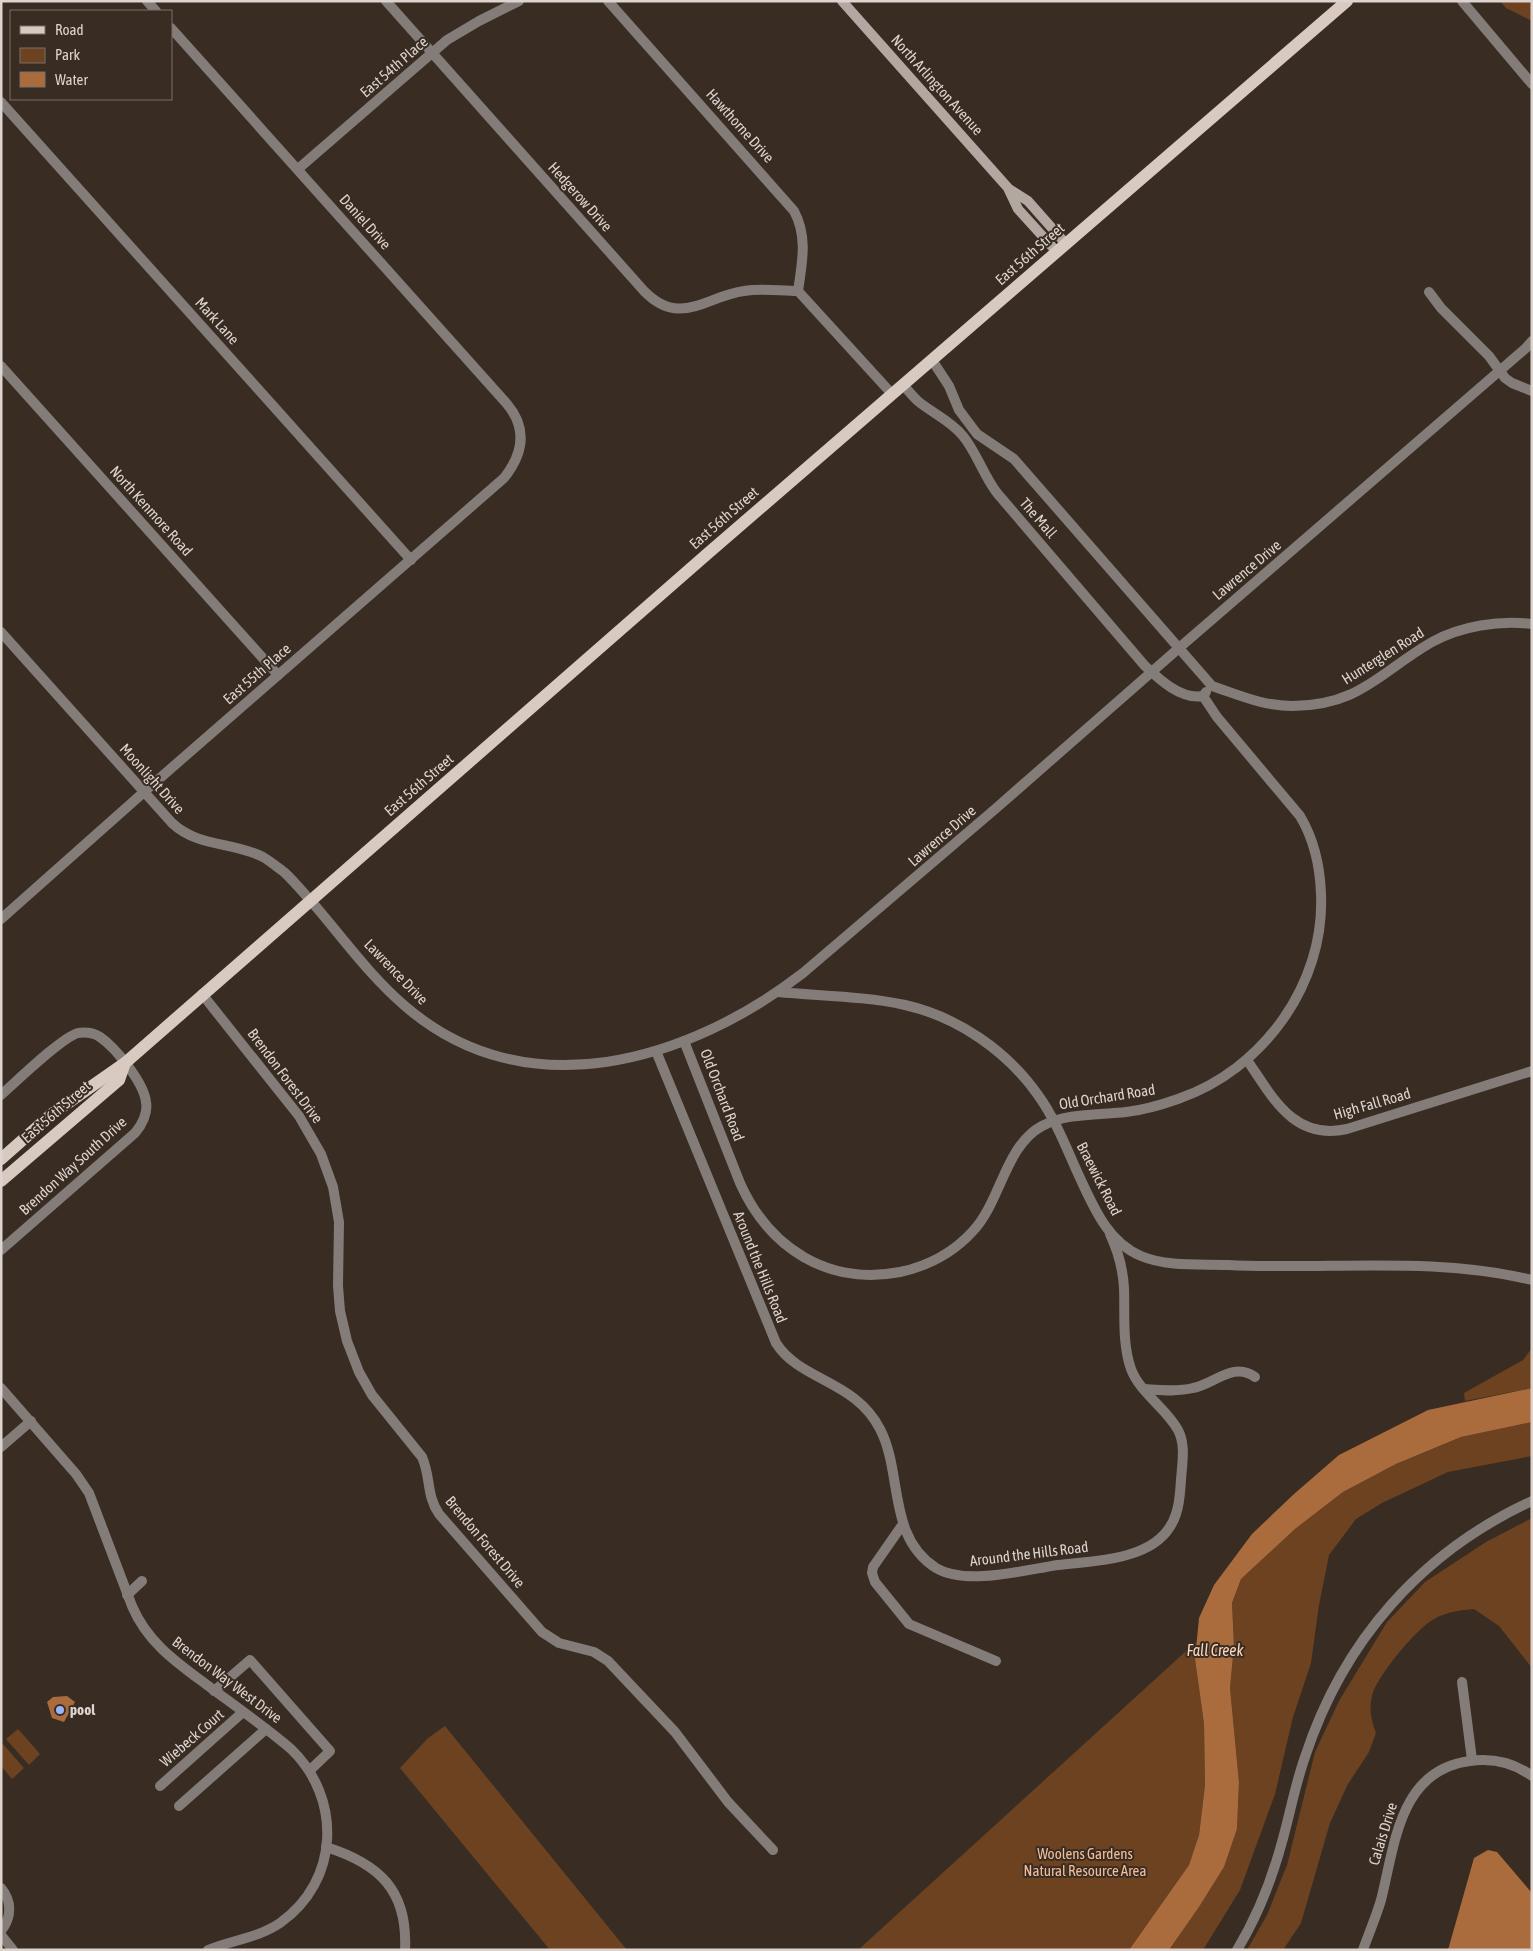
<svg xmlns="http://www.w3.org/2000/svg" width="1533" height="1951" font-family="'Asap Condensed',sans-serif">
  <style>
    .green { fill: #6d4220 }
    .water { fill: #aa6c3d }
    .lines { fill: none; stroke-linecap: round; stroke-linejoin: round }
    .street { stroke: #837c78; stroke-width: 10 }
    .secondary { stroke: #b3a8a1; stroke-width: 10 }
    .primary { stroke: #d8cac1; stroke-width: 12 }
    .poi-dot { fill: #98b6fd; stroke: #382c23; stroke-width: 2 }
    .labels { text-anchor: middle; stroke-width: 4; stroke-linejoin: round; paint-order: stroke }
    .street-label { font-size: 15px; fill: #ddd4cf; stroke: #382c23 }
    .poi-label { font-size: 15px; font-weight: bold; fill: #ddd4cf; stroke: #382c23; text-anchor: start }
    .park-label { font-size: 15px; fill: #f3be99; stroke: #382c23 }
    .water-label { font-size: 16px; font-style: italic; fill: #fcd8bf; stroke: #382c23 }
  </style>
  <rect width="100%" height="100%" fill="#382c23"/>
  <g class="green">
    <path d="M1500,1H1532V21L1506,8Z"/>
    <path d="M1532,1348V1388L1465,1401L1464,1393L1523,1360Z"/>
    <path d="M1532,1422V1456L1448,1472L1382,1503L1356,1519L1329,1555L1319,1605L1311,1663L1293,1717L1275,1794L1240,1890L1203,1950H1169L1199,1907L1224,1867L1237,1829L1239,1782L1230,1688L1234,1646L1232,1603L1241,1579L1295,1529L1343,1492L1396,1464L1461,1437Z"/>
    <path d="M1532,1518V1668L1499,1626L1474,1609C1461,1610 1446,1612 1434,1619C1417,1628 1376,1677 1372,1696C1369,1710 1371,1720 1376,1733L1369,1752L1348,1784L1330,1823L1301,1923L1283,1950H1247L1267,1915L1287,1865L1315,1752L1339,1701L1387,1622L1425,1582L1486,1542Z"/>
    <path d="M1196,1642L1195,1659L1204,1724L1205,1785L1199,1835L1189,1865L1129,1950H858Z"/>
    <path d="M445,1726L627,1950H550L400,1768L428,1738Z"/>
    <path d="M18,1729L40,1754L29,1765L6,1739Z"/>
    <path d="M2,1743L24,1768L12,1779L1,1766Z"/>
  </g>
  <g class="water">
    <path d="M1532,1388V1422L1461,1437L1396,1464L1343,1492L1295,1529L1241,1579L1232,1603L1234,1646L1230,1688L1239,1782L1237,1829L1224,1867L1199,1907L1169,1950H1129L1189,1865L1199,1835L1205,1785L1204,1724L1195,1659L1199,1618L1214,1585L1252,1534L1294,1494L1339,1455L1428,1410Z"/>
    <path d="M67,1696L75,1702L64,1722L52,1718L47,1702L53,1697Z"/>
    <path d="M1488,1850L1497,1852L1532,1893V1950H1448L1474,1858Z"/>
  </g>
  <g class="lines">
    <g class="street">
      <path d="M147,1L156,11"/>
      <path d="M386,1L644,291C680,328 706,296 744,291C762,288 780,291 798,291"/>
      <path d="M608,1L794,211C808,237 802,263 798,291"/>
      <path d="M1462,1L1532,84"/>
      <path d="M1,102L411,560"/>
      <path d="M298,169L447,40L479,21L519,1"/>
      <path d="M798,291L892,394"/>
      <path d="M1429,292L1441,308L1489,356L1505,378L1512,383L1532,391"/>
      <path d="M932,360L949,386L959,410L977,434L1014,459L1212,686C1239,695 1263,706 1292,706C1359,706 1380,672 1432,642C1461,626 1499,620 1532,624"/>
      <path d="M1,366L278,675"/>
      <path d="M903,385C908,390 913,397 919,402C934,414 951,421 963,436C977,453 983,475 997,493L1145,666C1160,680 1181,700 1203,696L1206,692"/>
      <path d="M1,632L172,823C199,848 232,841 263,857C270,861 277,867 284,872C296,883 306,896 317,908C345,941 372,978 405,1006C526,1111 689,1061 803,973L994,810L1179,648L1526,348L1532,341"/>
      <path d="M1,919L144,792L504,478C523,454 528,429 507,404L171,28"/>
      <path d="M778,992C820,996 864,996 905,1005C958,1017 1007,1051 1038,1095C1056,1120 1067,1150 1080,1178C1094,1208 1108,1242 1141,1256C1167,1267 1200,1264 1228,1265C1329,1270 1433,1256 1532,1280"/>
      <path d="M202,994L299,1116L321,1154L333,1187L339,1222L338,1286L340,1311L347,1341L359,1372L372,1395L422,1457C431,1477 426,1495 439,1514L542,1632L559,1643L594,1652L608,1661L675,1732L728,1802L773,1850"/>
      <path d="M684,1041L740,1183C769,1248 828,1286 900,1272C928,1266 954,1252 973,1231C1001,1201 1005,1146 1042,1126C1066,1113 1098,1115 1126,1112C1144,1110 1161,1105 1178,1099C1263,1070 1325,984 1321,894C1320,866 1315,841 1300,816L1217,717L1203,696"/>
      <path d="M656,1051L776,1343C800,1381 855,1380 880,1429C903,1473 887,1537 936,1568C966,1586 1024,1570 1058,1565C1098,1560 1161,1561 1176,1514C1180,1503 1180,1492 1181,1480C1182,1464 1186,1445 1178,1430C1166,1408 1140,1393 1131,1369C1122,1343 1125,1315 1124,1288C1123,1270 1118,1251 1110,1234"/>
      <path d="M1247,1060C1272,1096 1293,1141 1347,1129L1532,1071"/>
      <path d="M1,1095C17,1081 62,1037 78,1033C86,1032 94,1033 100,1037C116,1048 144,1083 146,1102C148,1113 142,1125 135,1133L1,1250"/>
      <path d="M1,1388L76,1474L89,1493L132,1606C148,1644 179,1664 211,1688C238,1708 265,1727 291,1749C342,1798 340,1881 280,1923C258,1938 232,1940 208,1950"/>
      <path d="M1145,1389C1160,1390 1177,1392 1193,1388C1214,1384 1234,1361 1255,1377"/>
      <path d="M1,1447L31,1421"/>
      <path d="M903,1524L873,1567L872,1573L875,1582L909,1624L996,1661"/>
      <path d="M127,1595L142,1581"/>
      <path d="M1462,1682L1472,1760"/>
      <path d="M214,1691L250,1660L330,1751L310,1770"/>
      <path d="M160,1786L243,1712"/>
      <path d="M179,1806L266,1729"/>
      <path d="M326,1847C380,1864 408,1891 405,1950"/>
      <path d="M1,1888C12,1901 12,1917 1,1931"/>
      <path d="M1,1935L13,1950"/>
      <path d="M1237,1950C1257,1917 1272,1879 1282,1842C1290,1814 1295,1785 1305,1757C1343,1641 1421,1552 1532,1501"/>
      <path d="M1363,1950C1369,1933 1376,1917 1381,1900C1395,1845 1399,1770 1470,1761C1492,1758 1514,1763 1532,1776"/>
    </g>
    <g class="secondary">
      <path d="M842,1L1009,189L1028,201L1066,244"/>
      <path d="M1009,190L1018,209L1057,252"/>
    </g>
    <g class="primary">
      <path d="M1,1159L52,1114L125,1063L141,1049L706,555L1347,1"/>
      <path d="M1,1181L119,1080L125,1063"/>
    </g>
  </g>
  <circle class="poi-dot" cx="60" cy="1710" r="5"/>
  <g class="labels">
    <g class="street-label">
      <text transform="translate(394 67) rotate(-41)" y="5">East 54th Place</text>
      <text transform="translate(937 85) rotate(48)" y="5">North Arlington Avenue</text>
      <text transform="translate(740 126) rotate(48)" y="5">Hawthorne Drive</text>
      <text transform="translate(580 197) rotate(48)" y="5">Hedgerow Drive</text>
      <text transform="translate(365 222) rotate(48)" y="5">Daniel Drive</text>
      <text transform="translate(1030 254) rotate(-41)" y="5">East 56th Street</text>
      <text transform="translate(217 321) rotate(48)" y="5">Mark Lane</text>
      <text transform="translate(151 511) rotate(48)" y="5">North Kenmore Road</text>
      <text transform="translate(724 518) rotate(-41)" y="5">East 56th Street</text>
      <text transform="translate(1038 518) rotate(49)" y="5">The Mall</text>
      <text transform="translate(1247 570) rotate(-40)" y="5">Lawrence Drive</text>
      <text transform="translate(1383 656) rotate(-32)" y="5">Hunterglen Road</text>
      <text transform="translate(257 674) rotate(-41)" y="5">East 55th Place</text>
      <text transform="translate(152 779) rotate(48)" y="5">Moonlight Drive</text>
      <text transform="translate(419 785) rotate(-41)" y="5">East 56th Street</text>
      <text transform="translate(942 836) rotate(-41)" y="5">Lawrence Drive</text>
      <text transform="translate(396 972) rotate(46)" y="5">Lawrence Drive</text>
      <text transform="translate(285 1076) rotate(53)" y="5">Brendon Forest Drive</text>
      <text transform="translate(722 1095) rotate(69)" y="5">Old Orchard Road</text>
      <text transform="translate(1107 1097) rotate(-9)" y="5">Old Orchard Road</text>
      <text transform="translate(1372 1104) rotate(-16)" y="5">High Fall Road</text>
      <text transform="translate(56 1112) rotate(-41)" y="5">East 56th Street</text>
      <text transform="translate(73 1166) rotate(-42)" y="5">Brendon Way South Drive</text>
      <text transform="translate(1099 1179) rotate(63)" y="5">Braewick Road</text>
      <text transform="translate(760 1267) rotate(68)" y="5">Around the Hills Road</text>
      <text transform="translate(485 1542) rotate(50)" y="5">Brendon Forest Drive</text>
      <text transform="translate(1029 1554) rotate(-7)" y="5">Around the Hills Road</text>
      <text transform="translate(227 1680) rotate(37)" y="5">Brendon Way West Drive</text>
      <text transform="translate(192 1738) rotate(-41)" y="5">Wiebeck Court</text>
      <text transform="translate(1383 1834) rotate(-73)" y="5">Calais Drive</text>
    </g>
    <g class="poi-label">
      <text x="70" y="1715">pool</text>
    </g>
    <g class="park-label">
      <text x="1085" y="1859">Woolens Gardens<tspan x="1085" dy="17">Natural Resource Area</tspan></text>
    </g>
    <g class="water-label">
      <text x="1215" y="1656">Fall Creek</text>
    </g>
  </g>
  <rect width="1533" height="1951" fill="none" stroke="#ddd4cf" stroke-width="5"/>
  <rect x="10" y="10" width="162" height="90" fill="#382c23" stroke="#7a6f68"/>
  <rect x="20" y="26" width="25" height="8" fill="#d8cac1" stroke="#7a6f68"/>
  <text x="55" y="35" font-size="15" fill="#ddd4cf">Road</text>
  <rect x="20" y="48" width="25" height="15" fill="#6d4220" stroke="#7a6f68"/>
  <text x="55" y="60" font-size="15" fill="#ddd4cf">Park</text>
  <rect x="20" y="72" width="25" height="15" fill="#aa6c3d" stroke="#7a6f68"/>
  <text x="55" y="85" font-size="15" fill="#ddd4cf">Water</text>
</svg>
